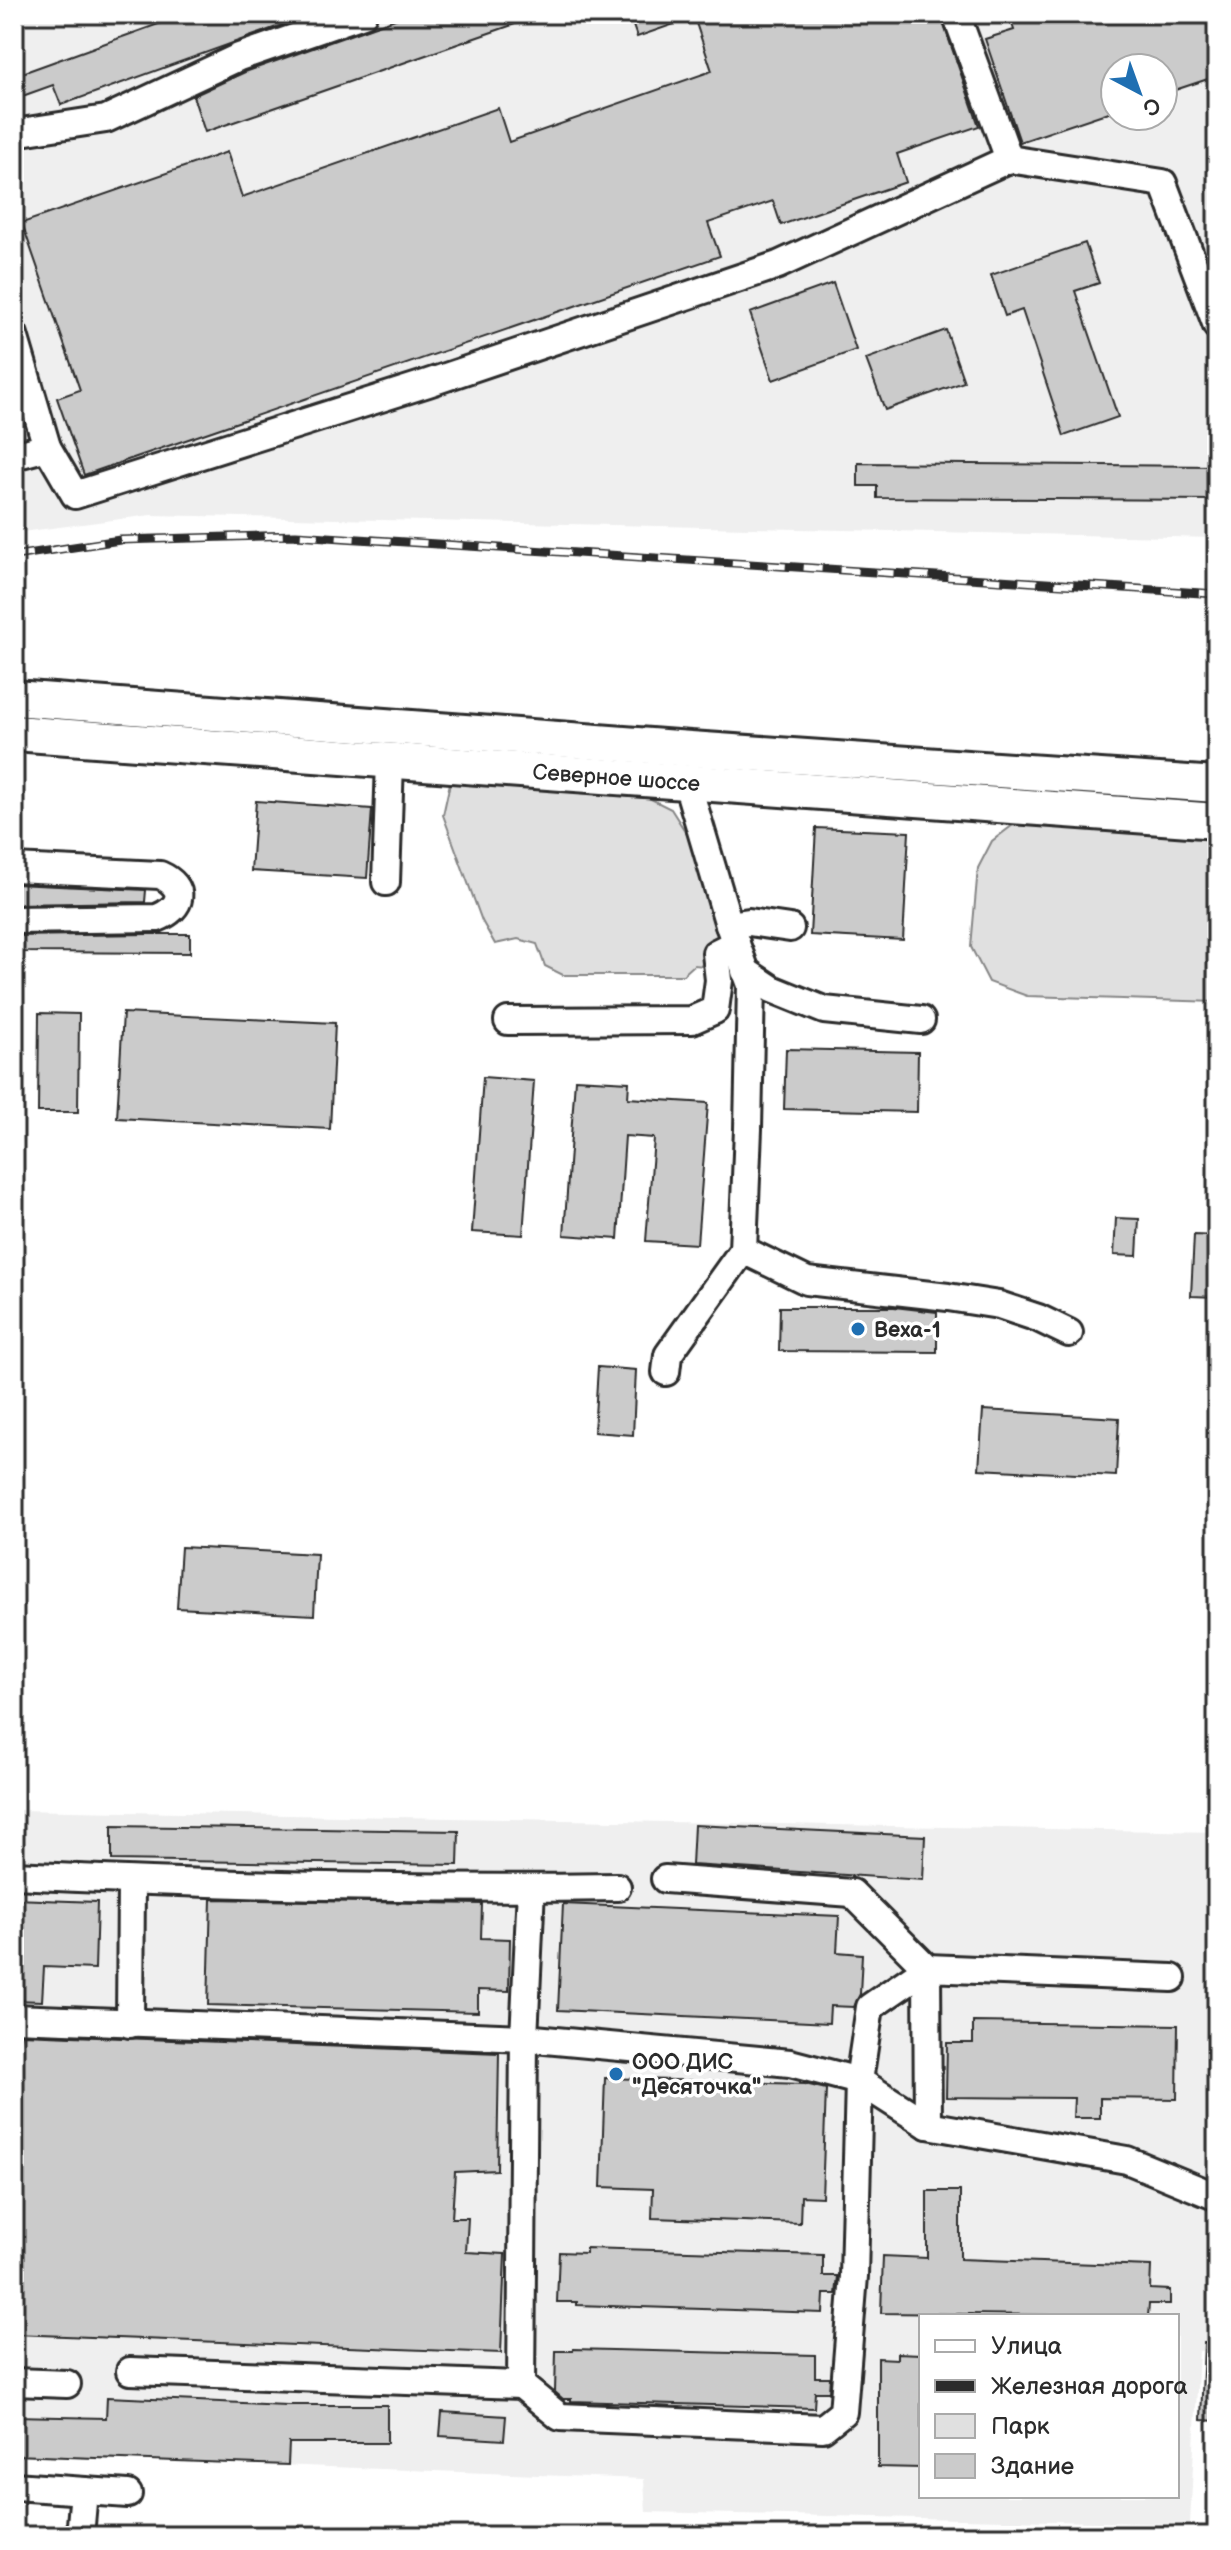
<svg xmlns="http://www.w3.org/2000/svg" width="1231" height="2550" font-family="'Balsamiq Sans',sans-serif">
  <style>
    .built { fill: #efefef; fill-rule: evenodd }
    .green { fill: #e0e0e0; stroke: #868686; stroke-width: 2 }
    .building { fill: #cbcbcb; stroke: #2b2b2b; stroke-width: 2 }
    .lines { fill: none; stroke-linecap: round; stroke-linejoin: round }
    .minor-casing { stroke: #2b2b2b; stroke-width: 32 }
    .major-casing { stroke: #2b2b2b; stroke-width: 40 }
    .minor { stroke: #fff; stroke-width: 26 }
    .major { stroke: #fff; stroke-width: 34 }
    .rail-casing { stroke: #2b2b2b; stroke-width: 9 }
    .rail { stroke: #fff; stroke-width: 6; stroke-dasharray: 18; stroke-linecap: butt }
    .poi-dot { fill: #1f6fb2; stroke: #fff; stroke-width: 3 }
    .labels { text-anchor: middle; stroke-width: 7; stroke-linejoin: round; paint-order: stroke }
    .street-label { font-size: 22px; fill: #2b2b2b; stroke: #fff }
    .poi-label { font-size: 22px; font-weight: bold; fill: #2b2b2b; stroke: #fff; text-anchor: start }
  </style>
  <rect width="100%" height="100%" fill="#fff"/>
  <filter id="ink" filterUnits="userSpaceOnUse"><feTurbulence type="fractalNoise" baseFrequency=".0125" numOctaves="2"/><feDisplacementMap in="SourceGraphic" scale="16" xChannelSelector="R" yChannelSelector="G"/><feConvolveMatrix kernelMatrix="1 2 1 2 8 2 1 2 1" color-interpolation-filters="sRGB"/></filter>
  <g filter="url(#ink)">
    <g class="built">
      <path d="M29,14H1217V538L151,515L14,533V24ZM1115,68H1163V116H1115Z"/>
      <path d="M14,1810L1217,1832V2350L1199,2351L1190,2524L646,2512L644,2479L14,2455ZM921,2316H1177V2496H921Z"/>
    </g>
    <g class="green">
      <path d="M450,783L649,798L671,809L690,839L720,921L726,968L694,965L683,975H563L545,966L537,944L518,939L495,944L482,921L443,815Z"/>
      <path d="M1089,824L1217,835V1002L1027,996L989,982L971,947L978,868L992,841L1013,825Z"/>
    </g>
    <g class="building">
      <path d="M186,14L307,16L61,105L53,85L14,99V76Z"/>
      <path d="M409,14H537L538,16L205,132L193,96L245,72Z"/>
      <path d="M629,14H940L979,126L897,154L906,182L781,225L773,201L708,223L720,256L84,475L57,398L80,390L22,223L227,152L242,197L498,108L509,142L712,71L694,17L637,37Z"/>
      <path d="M1009,14H1217V76L1163,94V68H1115V110L1020,142L985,39L1014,30Z"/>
      <path d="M1085,243L1099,283L1075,291L1118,417L1064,436L1022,310L1005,316L991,275Z"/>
      <path d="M833,283L856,350L773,380L750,313Z"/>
      <path d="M946,330L964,382L885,410L866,359Z"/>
      <path d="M858,463L1217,466V500L877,498V486H858Z"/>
      <path d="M256,801L372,809L367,878L251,871Z"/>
      <path d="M816,828L909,832L903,940L810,935Z"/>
      <path d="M14,884L146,890L145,902L14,904Z"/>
      <path d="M149,934H190V953L14,952V936Z"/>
      <path d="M39,1013L79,1014L78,1112H38Z"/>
      <path d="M123,1013L335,1023L330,1129L117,1118Z"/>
      <path d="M786,1049L918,1052L917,1112L784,1109Z"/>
      <path d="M483,1077L534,1081L523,1235L472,1232Z"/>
      <path d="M575,1079L629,1082L628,1098L708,1103L697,1244L646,1241L654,1138L625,1136L618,1239L564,1235Z"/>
      <path d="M1116,1218L1139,1219L1137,1256L1114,1255Z"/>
      <path d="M1194,1235L1217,1236V1297L1191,1296Z"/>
      <path d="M780,1307H894L937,1312V1352L779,1351Z"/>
      <path d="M598,1367L636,1370L633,1435L594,1432Z"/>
      <path d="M983,1410L1119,1418L1116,1476L979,1469Z"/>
      <path d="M181,1547L317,1554L314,1615L177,1608Z"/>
      <path d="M694,1825L925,1836L923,1880L692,1865Z"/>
      <path d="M112,1826L459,1831L458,1865L112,1860Z"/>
      <path d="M14,1899L97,1902L95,1969L44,1967L42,2001L14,2000Z"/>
      <path d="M211,1899L482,1904L481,1938L510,1939L509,1991L478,1990V2012L208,2005Z"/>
      <path d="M563,1904L839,1916L837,1952L862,1954L860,1994L854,2007L830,2006L829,2023L558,2010Z"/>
      <path d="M973,2022L1178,2025L1177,2099L1100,2098V2118H1073L1074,2098L946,2097L947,2043H973Z"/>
      <path d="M22,2034L499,2053L497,2170L455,2172L452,2218H468L466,2252L505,2254L501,2353L14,2334V2200L21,2201L20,2167H14V2063H16Z"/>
      <path d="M605,2078L805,2084L826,2089L822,2197L801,2196L800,2223L652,2218L653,2189L601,2187Z"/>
      <path d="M927,2191H960V2259L1151,2266L1150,2289L1170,2290V2304H1149L1148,2316L881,2313L883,2256L927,2258Z"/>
      <path d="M586,2248L823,2255V2276H838L836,2294H824L823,2313L577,2305V2302H557L559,2252L586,2253Z"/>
      <path d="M1204,2343H1217V2421L1201,2420Z"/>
      <path d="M573,2349L815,2355V2377H830L829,2392H815L814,2408L571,2401V2399H563L555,2392L556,2351H573Z"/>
      <path d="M897,2353L921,2354V2468L878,2467V2358L897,2359Z"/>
      <path d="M107,2397L287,2405H387V2443H289L288,2465L14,2455V2416L106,2418Z"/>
      <path d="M442,2412L506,2416L504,2440L440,2436Z"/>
    </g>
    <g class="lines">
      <g class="minor-casing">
        <g id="minor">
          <path d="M956,14L1009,159L1163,183L1217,326"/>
          <path d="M14,133L106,119L239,57L363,14"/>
          <path d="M14,335L47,447L14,456"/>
          <path d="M47,447L75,495L428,383L778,265L1009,159"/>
          <path d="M14,868L160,875C187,887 183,908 157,918L14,920"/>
          <path d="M386,882L390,761"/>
          <path d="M729,925L749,922L790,928"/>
          <path d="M745,971L772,989L824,1010L921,1020"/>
          <path d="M508,1021L692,1020L715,1010L719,980L716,953L736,943"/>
          <path d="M743,1250L807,1281L948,1297L999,1305L1038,1318L1069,1333"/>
          <path d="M666,1372L668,1355L743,1250L748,1129L751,985L729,925L687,783"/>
          <path d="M14,1875C215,1885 417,1890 617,1887"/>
          <path d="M14,2018L524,2038L790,2063L859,2081L928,2125L1127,2160L1217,2197"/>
          <path d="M130,2024L131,1881"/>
          <path d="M928,2125L927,1968L1172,1978"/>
          <path d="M130,2371L521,2385L524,2038L531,1888"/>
          <path d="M14,2382L67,2384"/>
          <path d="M521,2385L560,2417L823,2428L843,2412L854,2276L859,2081L870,2007L927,1968L852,1893L665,1879"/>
          <path d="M14,2486L128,2494"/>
          <path d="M80,2536L84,2491"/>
        </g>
      </g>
      <g class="major-casing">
        <g id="major">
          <path d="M14,698L690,749L1217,785"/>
          <path id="s1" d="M14,733L1217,821"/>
        </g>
      </g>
      <use href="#minor" class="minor"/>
      <use href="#major" class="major"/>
      <g class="rail-casing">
        <path id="rail" d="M14,556L120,540L296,535L1217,594"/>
      </g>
      <use href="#rail" class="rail"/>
    </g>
  </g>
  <g class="poi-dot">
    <circle cx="858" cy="1329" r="8"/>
    <circle cx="616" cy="2074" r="8"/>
  </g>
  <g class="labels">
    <g class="street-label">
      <text dy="8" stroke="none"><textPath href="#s1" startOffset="604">Северное шоссе</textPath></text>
    </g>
    <g class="poi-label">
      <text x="874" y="1337">Веха-1</text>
      <text x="632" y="2069">ООО ДИС<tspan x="632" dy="25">"Десяточка"</tspan></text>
    </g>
  </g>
  <rect width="1231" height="2550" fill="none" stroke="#fff" stroke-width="48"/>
  <rect x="24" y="24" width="1183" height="2502" fill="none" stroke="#2b2b2b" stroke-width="3" filter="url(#ink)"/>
  <rect x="919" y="2314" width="260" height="184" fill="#ffffff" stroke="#aaaaaa" stroke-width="2"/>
  <rect x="935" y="2340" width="40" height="12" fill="#ffffff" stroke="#aaaaaa" stroke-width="2"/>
  <text x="991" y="2354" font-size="24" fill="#2b2b2b">Улица</text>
  <rect x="935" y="2380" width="40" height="12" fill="#2b2b2b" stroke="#aaaaaa" stroke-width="2"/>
  <text x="991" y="2394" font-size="24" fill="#2b2b2b">Железная дорога</text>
  <rect x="935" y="2414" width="40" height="24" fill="#e0e0e0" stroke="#aaaaaa" stroke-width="2"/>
  <text x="991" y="2434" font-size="24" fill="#2b2b2b">Парк</text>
  <rect x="935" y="2454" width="40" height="24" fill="#cbcbcb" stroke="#aaaaaa" stroke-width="2"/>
  <text x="991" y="2474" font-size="24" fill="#2b2b2b">Здание</text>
  <g transform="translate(1139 92) rotate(139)"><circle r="38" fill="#ffffff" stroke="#aaaaaa" stroke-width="2"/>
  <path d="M0-6L14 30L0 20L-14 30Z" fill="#1f6fb2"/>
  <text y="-12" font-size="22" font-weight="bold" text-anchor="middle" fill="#2b2b2b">С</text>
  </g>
</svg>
